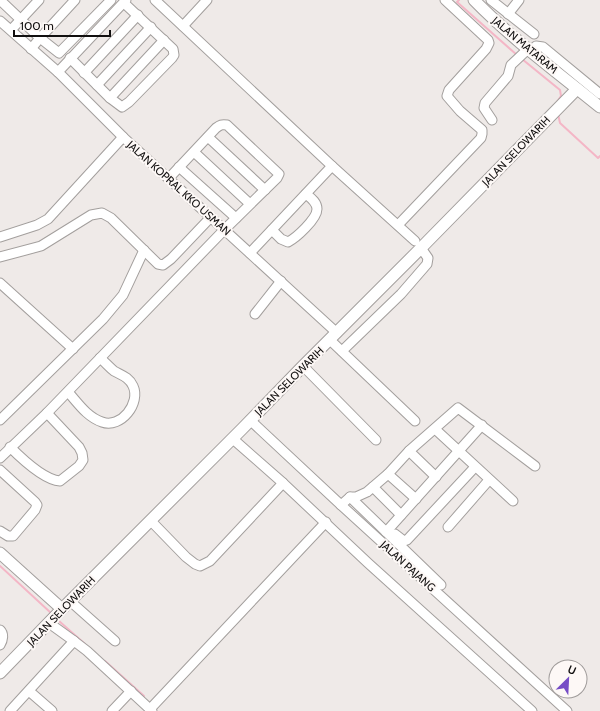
<svg xmlns="http://www.w3.org/2000/svg" width="600" height="711" font-family="Cabin,sans-serif">
  <style>
    .lines { fill: none; stroke-linecap: round; stroke-linejoin: round }
    .stream { stroke: #f4b6c6; stroke-width: 2 }
    .minor-casing { stroke: #a39f9d; stroke-width: 11 }
    .major-casing { stroke: #a39f9d; stroke-width: 13 }
    .minor { stroke: #fff; stroke-width: 9 }
    .major { stroke: #fff; stroke-width: 11 }
    .labels { text-anchor: middle; stroke-width: 4; stroke-linejoin: round; paint-order: stroke }
    .street-label { font-size: 11px; fill: #110f0f; stroke: #fdf8f6 }
  </style>
  <rect width="100%" height="100%" fill="#efeae8"/>
  <g class="lines">
    <g class="stream">
      <path d="M459,0L457,2L517,55"/>
      <path d="M522,59L560,90L561,96L557,102"/>
      <path d="M558,114L560,123L598,158L600,156"/>
      <path d="M0,566L51,613"/>
      <path d="M59,621L85,644"/>
      <path d="M105,661L144,696"/>
    </g>
    <g class="minor-casing">
      <g id="minor">
        <path d="M0,0L40,38L59,53L111,0"/>
        <path d="M155,0L332,166L415,241"/>
        <path d="M491,0L534,34"/>
        <path d="M508,14L519,0"/>
        <path d="M0,21L58,72"/>
        <path d="M183,26L207,0"/>
        <path d="M11,30L39,0"/>
        <path d="M31,49L40,38L75,0"/>
        <path d="M531,51L536,46L543,47L600,94"/>
        <path d="M70,58L110,98L122,107L129,102L172,58L174,55L173,49L124,3"/>
        <path d="M84,73L138,15"/>
        <path d="M97,85L151,27"/>
        <path d="M110,98L164,40"/>
        <path d="M492,120L484,108L485,103L508,76L511,65L528,49"/>
        <path d="M123,137L58,72L126,0"/>
        <path d="M208,137L265,190"/>
        <path d="M194,152L250,204"/>
        <path d="M179,167L236,218"/>
        <path d="M398,225L481,138L482,134V130L460,111L447,96L449,90L486,49L489,43L488,40L445,0"/>
        <path d="M272,230L281,239L288,242C296,238 317,219 317,209C317,202 311,198 306,194"/>
        <path d="M0,237L37,225L48,219L123,137L337,333"/>
        <path d="M250,253L332,166"/>
        <path d="M0,257L41,246L91,215L102,213L111,218L158,264L163,265L171,259L211,217"/>
        <path d="M0,283L73,349"/>
        <path d="M255,314L281,281"/>
        <path d="M330,340L415,421"/>
        <path d="M342,351L401,294L427,264L428,258L421,248"/>
        <path d="M303,366L376,440"/>
        <path d="M68,392C78,403 87,417 102,422C121,429 141,403 133,386C129,377 121,375 114,371C109,367 105,362 100,358"/>
        <path d="M0,420L103,319L123,295L144,250"/>
        <path d="M250,420L341,505L567,711"/>
        <path d="M435,429L513,501"/>
        <path d="M233,439L283,483L368,563L532,711"/>
        <path d="M10,447C22,459 45,480 60,481L79,466L83,460L82,453L79,447L47,413"/>
        <path d="M409,451L436,477"/>
        <path d="M0,458L47,413L224,230L277,178L279,174L227,125C222,124 220,125 216,128L169,178"/>
        <path d="M0,470L35,502L37,505L35,510L13,536H8L0,531"/>
        <path d="M388,474L416,499"/>
        <path d="M373,487L401,515"/>
        <path d="M350,497L441,585"/>
        <path d="M341,505L350,497H356L367,492L388,474L409,451L458,408L535,466"/>
        <path d="M151,521L186,557L195,564L200,566L210,561L283,483"/>
        <path d="M448,527L489,480"/>
        <path d="M386,532L482,425"/>
        <path d="M395,534L404,541L407,540L475,467"/>
        <path d="M70,601L115,641"/>
        <path d="M49,623L74,641"/>
        <path d="M0,630C4,634 3,640 0,645"/>
        <path d="M29,691L52,711"/>
        <path d="M150,709L326,522"/>
        <path d="M10,711L74,641L87,651L152,711"/>
        <path d="M112,711L131,691"/>
      </g>
    </g>
    <g class="major-casing">
      <g id="major">
        <path d="M474,0C512,39 557,72 600,107"/>
        <path d="M0,553L62,609"/>
        <path d="M0,673L62,609L242,429L303,366L421,248L577,89"/>
      </g>
    </g>
    <use href="#minor" class="minor"/>
    <use href="#major" class="major"/>
  </g>
  <g class="labels">
    <g class="street-label">
      <text transform="translate(525 45) rotate(40)" y="4">JALAN MATARAM</text>
      <text transform="translate(516 151) rotate(-46)" y="4">JALAN SELOWARIH</text>
      <text transform="translate(179 188) rotate(42)" y="4">JALAN KOPRAL KKO USMAN</text>
      <text transform="translate(289 381) rotate(-45)" y="4">JALAN SELOWARIH</text>
      <text transform="translate(408 566) rotate(42)" y="4">JALAN PAJANG</text>
      <text transform="translate(61 611) rotate(-46)" y="4">JALAN SELOWARIH</text>
    </g>
  </g>
  <g transform="translate(568 679) rotate(24)"><circle r="19" fill="#fdf8f6" stroke="#9f9b9a"/>
  <path d="M0-3L7 15L0 10L-7 15Z" fill="#774dc6"/>
  <text y="-6" font-size="11" font-weight="bold" text-anchor="middle" fill="#110f0f">U</text>
  </g>
  <path d="M14 30v6h96v-6" fill="none" stroke="#110f0f" stroke-width="2"/>
  <text x="20" y="30" font-size="12" fill="#110f0f" stroke="#fdf8f6" stroke-width="3" paint-order="stroke">100 m</text>
</svg>
